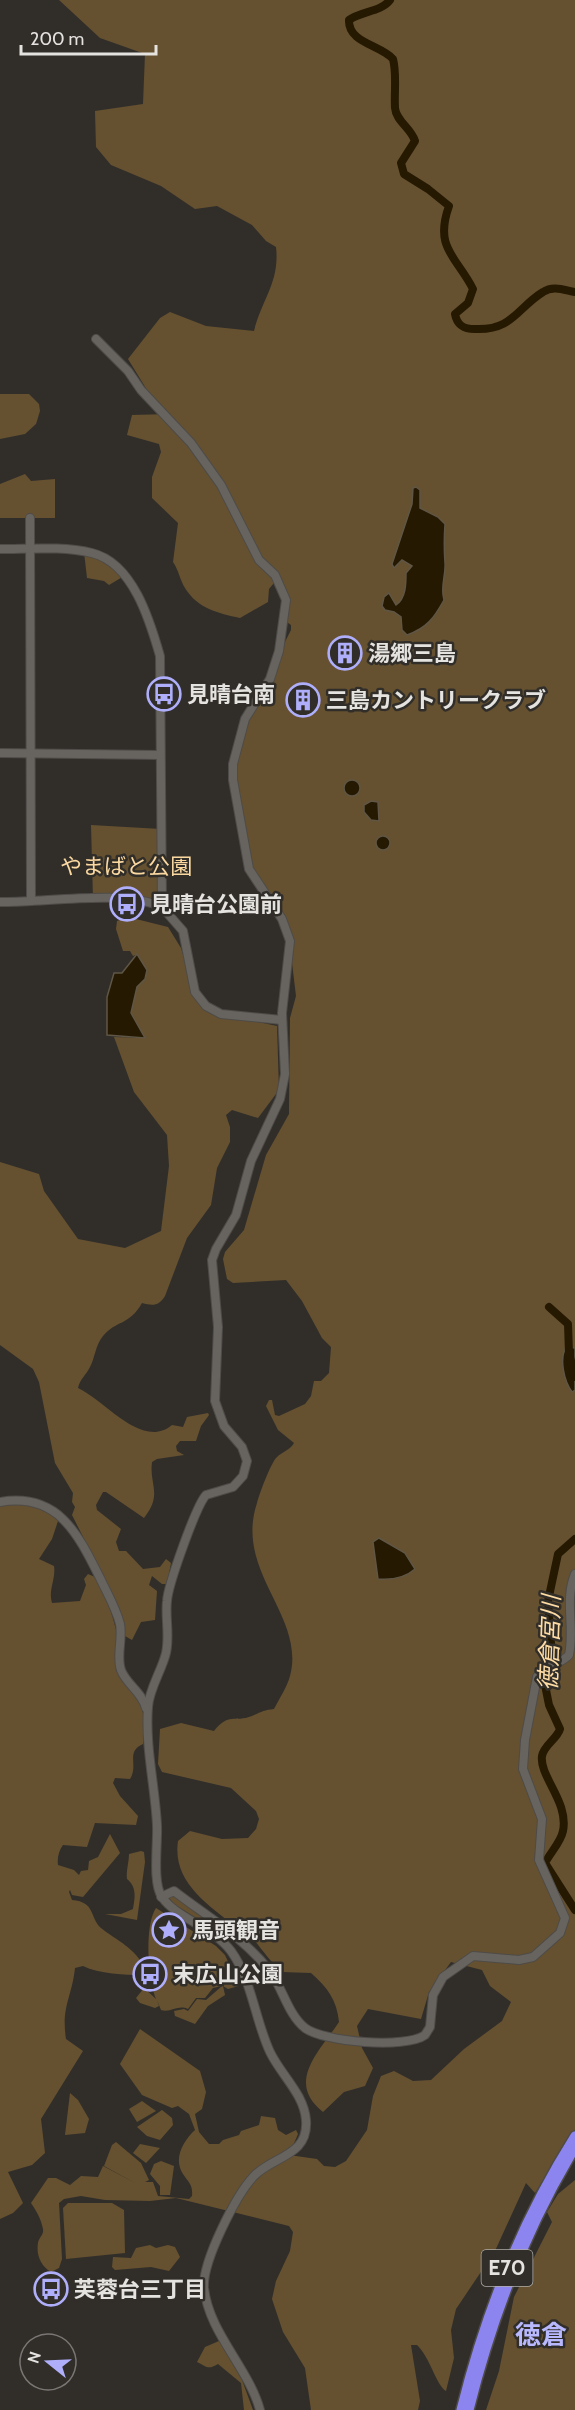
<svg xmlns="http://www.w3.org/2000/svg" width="575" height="2410" font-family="Cabin,'Noto Sans JP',sans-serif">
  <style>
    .green { fill: #655130 }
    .water { fill: #261902; stroke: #5f5645; stroke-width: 1.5 }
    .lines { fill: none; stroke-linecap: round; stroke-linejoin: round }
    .river { stroke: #261902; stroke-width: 8 }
    .secondary-casing { stroke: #4e4b48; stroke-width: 10 }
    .highway-casing { stroke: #4e4b48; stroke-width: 12 }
    .secondary { stroke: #67645f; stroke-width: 8 }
    .highway { stroke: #8c85f0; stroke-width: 9 }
    .labels { text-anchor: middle; stroke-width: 5; stroke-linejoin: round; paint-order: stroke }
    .shield { fill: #312e2a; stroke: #afada9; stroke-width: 1.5 }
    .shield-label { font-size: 21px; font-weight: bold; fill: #e5e3e0 }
    .poi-label { font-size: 22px; font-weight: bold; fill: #e5e3e0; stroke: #312e2a; text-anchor: start }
    .park-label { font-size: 22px; fill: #fad8a0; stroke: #312e2a }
    .water-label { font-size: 24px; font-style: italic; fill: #fddba3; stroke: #312e2a }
    .quarter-label { font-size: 26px; font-weight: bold; fill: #b8b8ff; stroke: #312e2a }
  </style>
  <rect width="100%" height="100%" fill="#312e2a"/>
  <g class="green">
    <path d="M59,0H575V2130L535,2193L526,2183L495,2251L456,2309L451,2330L454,2358L446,2391C436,2385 430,2357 417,2345H411L420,2401L418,2410H311L305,2368L283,2332L272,2299L276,2281L290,2251L293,2232L289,2226L176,2198L150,2201L105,2200L81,2196L64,2199L59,2203L62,2259L59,2268L51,2272C41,2266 36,2255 38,2243C39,2237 44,2235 43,2229C41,2219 37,2212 31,2203L48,2178H56L70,2185L81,2176L98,2177L103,2166L137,2184L104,2166L112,2145L116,2142L141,2163L149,2180L145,2182H153L158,2196L189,2199L192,2196C193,2185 189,2183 183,2174C173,2159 183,2141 195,2130L189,2114L178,2106L172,2108L142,2095L120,2064L140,2029L200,2071L206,2092L202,2109L195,2114L199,2132L209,2144H219L223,2140L239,2135L241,2131L259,2125L261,2116L275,2118L278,2130L286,2135L296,2130L298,2134L289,2155L317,2159L324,2166L335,2167L346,2161L367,2130L373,2096L381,2076L394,2071L413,2081L431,2080L464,2049L502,2021L511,2002L490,1986L482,1970L451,1962L429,1992L421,2019L368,2009L357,2026L362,2048L373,2068L365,2086L344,2092L323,2112C285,2082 320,2051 339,2022C337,2000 327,1987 311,1973L282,1972C271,1962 263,1951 254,1940C250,1934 241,1930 235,1926C207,1904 172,1881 178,1841L190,1831L222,1839L248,1838L256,1829L259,1819L256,1811L231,1788L162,1772L158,1764L160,1729L181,1723L214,1731C229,1712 234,1723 252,1716C261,1712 264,1710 274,1709C279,1699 287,1687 290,1676C306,1616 234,1572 257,1503C259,1495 271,1462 277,1457C282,1452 290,1450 294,1443L278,1430L266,1406L269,1400H272L275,1415L279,1416L305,1404L311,1396L314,1381H321L329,1373L331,1347L322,1338L302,1301L286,1280L233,1283L227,1279L223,1259L225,1252L244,1230L266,1155L289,1114L290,1018L296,996L289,938L246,856L233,772L239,733L291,630V625L284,620L282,579L278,578L269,589L268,602L240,618C218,613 198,609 185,588C180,580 179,571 173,562L178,523L152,498V477L161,452L159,444L127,435L132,415L170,414L147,390L128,359L160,318L170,312L206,326L254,331C262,299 280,282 276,247L266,241L252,225L217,206L195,209L161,186L111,165L96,147L95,111L143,104L145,54L100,38Z"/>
    <path d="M0,394H29L39,404L40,411L36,424L25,434L0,439Z"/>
    <path d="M25,474L31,481L55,479V518H0V484Z"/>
    <path d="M84,552L102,557L124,576L109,585L104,581L87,578Z"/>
    <path d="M91,825L161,829L162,907L151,902L93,899Z"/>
    <path d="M128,917L168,927L181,948L195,992L221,1014L277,1026L279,1090L258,1118L232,1110L226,1115L230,1127V1142L217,1168L211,1205L187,1238L165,1296C159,1306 153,1306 142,1303C129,1326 116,1320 103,1336C95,1346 95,1358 90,1367C86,1375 80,1379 78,1388C106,1401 142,1450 172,1425L183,1427L187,1417L208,1413L209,1415L201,1426L196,1441H180L176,1446L177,1451L184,1455L157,1459L152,1462C149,1485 163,1494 144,1518L106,1492H103L96,1505L97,1510L121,1529L116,1542L119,1551H126L143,1569L160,1567L166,1559L171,1563L167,1584H162L152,1576L149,1585L157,1591L155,1620L141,1622L132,1640L125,1636L120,1610L72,1515L75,1507L72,1502L73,1493L55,1463L39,1382L33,1369L0,1345V1162L39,1174L44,1191L78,1239L125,1248L161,1231L169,1166L167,1135L134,1092L114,1037L144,1038L131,1013L137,987L138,954L133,956L130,951H123L116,929L117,921Z"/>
    <path d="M26,1504L46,1510L58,1521L52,1539L39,1559L54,1566C56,1579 48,1590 52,1603L80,1601L86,1585L84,1579L88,1574L95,1577C104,1594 112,1611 116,1630C118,1644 112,1657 118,1672C122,1683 132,1688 138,1698C145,1711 145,1729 143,1744C125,1752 139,1765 130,1779L115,1778L113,1783L120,1796L138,1816L136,1825L95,1823L87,1847L63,1845C59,1850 57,1858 58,1865L74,1870L79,1875L81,1871L88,1870L89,1861L98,1857L110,1834L120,1853L83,1897L72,1895L70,1890L69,1892L72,1900C96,1902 89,1917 101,1928C116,1940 137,1949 144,1968L143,1975C125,1975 99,1974 83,1966L75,1968C72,1997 61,2007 66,2039L83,2051L41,2119L45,2153L32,2165L8,2172L23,2203L13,2213L0,2219V1505Z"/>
    <path d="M141,1851L144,1852L145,1862L137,1920L105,1914H121L133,1909C135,1898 137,1887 127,1879C126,1871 129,1862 129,1854Z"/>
    <path d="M172,1894L221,1927L217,1931L174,1904L169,1898Z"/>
    <path d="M156,1908L216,1946L225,1955L239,1986L228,1989L223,1986L225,1995L208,2006L195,2024L175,2016L174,2011L184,2009L188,2011L197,1999L206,2000L222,1986L213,1988L205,1998H196L188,2009C178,2004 171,2013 161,2010L157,2000L159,2006L155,2008L140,2003L136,1998L144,1988L156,1999C148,1979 144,1926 156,1908Z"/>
    <path d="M70,2093L78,2100L89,2119L85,2133L65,2135Z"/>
    <path d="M142,2101L156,2111L137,2122L129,2109Z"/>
    <path d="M162,2110L172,2118L173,2125L160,2140L147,2136L137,2127Z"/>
    <path d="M140,2144L160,2148L146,2163L133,2153Z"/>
    <path d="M161,2161L174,2166L170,2195H160V2186L150,2174L154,2164Z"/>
    <path d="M575,2180V2410H486L499,2371L514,2297L552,2222L547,2212L558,2194Z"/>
    <path d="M68,2203H112L124,2210L125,2253L66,2259L63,2208Z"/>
    <path d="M150,2245L156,2248L168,2245L175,2247L180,2257L169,2271L151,2267L115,2270L112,2267L113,2257L131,2258L136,2248Z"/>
    <path d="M219,2341L242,2380L253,2410H244L241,2383L218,2364C208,2370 207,2367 197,2362L205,2347Z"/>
  </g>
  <g class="water">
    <path d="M416,487L420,490V508L438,517L445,524C444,538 444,550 445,563C446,576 440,586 444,600C434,618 427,628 407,635L402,630L401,617L394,612L385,610L382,606L384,597L389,593L396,605C406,598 406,584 406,573L412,566L402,560L394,568L392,564L412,504L413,488Z"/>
    <circle cx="352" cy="788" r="8"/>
    <path d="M371,801L378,802L379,821L371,820L364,812V805Z"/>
    <circle cx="383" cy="843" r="7"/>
    <path d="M137,954L147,970L145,979L137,987L131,1013L145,1038L107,1035V997L114,973H122Z"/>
    <path d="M566,1347L575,1348V1390L572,1392C564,1381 559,1359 566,1347Z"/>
    <path d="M379,1538L405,1553L415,1569C405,1578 391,1580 378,1579L373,1542Z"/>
  </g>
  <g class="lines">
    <g class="river">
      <path d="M390,0C381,12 361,11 349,20C348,43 381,45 393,59C397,74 394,92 395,108C396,121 411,128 415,141L401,163L404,174L428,189L449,206C434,248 456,256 473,289L468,303L455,314C457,325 463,329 475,329C512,331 517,308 543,292C553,285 564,290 575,292"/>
      <path d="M549,1307L568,1324L569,1353L575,1377"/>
      <path d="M575,1539L558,1554L548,1601L553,1671L544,1680L549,1705L560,1729C557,1739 544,1745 542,1756C539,1776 569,1802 563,1831C561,1842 550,1853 545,1863L575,1910"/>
    </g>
    <g class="secondary-casing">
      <g id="secondary">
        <path d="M96,339L128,371L141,390L191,443L221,485L259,560L275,575L286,600L279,651L270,679L245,719L233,764V780L249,869L282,919L290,941L282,1013L285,1074L280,1099L251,1161L236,1215L216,1249L212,1260L218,1327L215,1401L224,1426L242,1447L247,1461L243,1476L233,1487L206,1495C196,1506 168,1585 167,1601C165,1618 170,1635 166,1653C162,1670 149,1689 148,1707C145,1746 155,1786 157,1825C158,1843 152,1883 162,1897C176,1918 213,1927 231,1951C252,1980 255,2020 270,2052C281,2075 304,2094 306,2120C309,2156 273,2156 254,2176C236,2195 202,2262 204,2288C209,2333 248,2367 260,2410"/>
        <path d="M30,518L31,901"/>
        <path d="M0,549C29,549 63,546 92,553C133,563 150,621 160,656L162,907L183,931L195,992L206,1006L221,1014L282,1020"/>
        <path d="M0,753L160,755"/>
        <path d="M0,902C45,903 122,889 162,907"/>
        <path d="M0,1502C58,1492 78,1534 100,1578C107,1593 116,1608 120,1624C123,1639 116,1656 121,1670C126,1684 142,1692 146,1708"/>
        <path d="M161,1897L174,1891C206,1916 242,1936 269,1970C282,1986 288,2015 305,2028C323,2042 406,2049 425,2035L430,2027L433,1995L443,1977L473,1956L519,1960L533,1957L560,1933L565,1918L539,1860L542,1819L523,1769L525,1740L537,1677C545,1663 559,1666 569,1655C575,1627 564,1601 575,1574"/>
      </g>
    </g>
    <g class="highway-casing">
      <g id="highway">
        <path d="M461,2410C485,2313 522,2220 575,2136"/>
        <path d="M469,2410C492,2318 526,2229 575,2148"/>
      </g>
    </g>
    <use href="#secondary" class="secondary"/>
    <use href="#highway" class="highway"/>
  </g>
  <defs>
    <g id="building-ring" transform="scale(1.725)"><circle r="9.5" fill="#312e2a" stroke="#afaefa" stroke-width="1.5"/><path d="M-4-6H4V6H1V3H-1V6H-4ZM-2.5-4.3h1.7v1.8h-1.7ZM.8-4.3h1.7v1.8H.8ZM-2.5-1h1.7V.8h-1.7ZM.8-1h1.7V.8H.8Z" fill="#afaefa"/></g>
    <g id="bus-ring" transform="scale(1.725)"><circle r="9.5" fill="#312e2a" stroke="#afaefa" stroke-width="1.5"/><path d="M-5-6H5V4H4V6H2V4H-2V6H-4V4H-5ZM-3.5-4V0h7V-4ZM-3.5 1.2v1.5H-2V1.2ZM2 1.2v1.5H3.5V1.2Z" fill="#afaefa"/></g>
    <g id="sight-ring" transform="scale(1.725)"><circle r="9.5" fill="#312e2a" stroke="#afaefa" stroke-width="1.5"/><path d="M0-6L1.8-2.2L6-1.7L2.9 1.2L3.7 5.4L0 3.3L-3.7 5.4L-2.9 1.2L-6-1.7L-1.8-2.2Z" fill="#afaefa"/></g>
  </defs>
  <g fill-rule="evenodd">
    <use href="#building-ring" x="345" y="653"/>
    <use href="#bus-ring" x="164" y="694"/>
    <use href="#building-ring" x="303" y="700"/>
    <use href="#bus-ring" x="127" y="904"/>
    <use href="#sight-ring" x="169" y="1930"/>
    <use href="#bus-ring" x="150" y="1974"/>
    <use href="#bus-ring" x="51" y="2289"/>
  </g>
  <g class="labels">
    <rect class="shield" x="481.5" y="2250" width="51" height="36" rx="4.5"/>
    <g class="shield-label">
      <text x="507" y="2275">E70</text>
    </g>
    <g class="poi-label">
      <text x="368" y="661">湯郷三島</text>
      <text x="187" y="702">見晴台南</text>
      <text x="326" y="708">三島カントリークラブ</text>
      <text x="150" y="912">見晴台公園前</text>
      <text x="192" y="1938">馬頭観音</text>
      <text x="173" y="1982">末広山公園</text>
      <text x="74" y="2297">芙蓉台三丁目</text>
    </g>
    <g class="park-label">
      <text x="126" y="874">やまばと公園</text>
    </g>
    <g class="water-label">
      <text transform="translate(550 1643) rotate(-88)" y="8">徳倉宮川</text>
    </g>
    <g class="quarter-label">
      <text x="541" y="2344">徳倉</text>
    </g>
  </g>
  <g transform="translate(48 2362) rotate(288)"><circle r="28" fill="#312e2a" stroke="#797673" stroke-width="1.5"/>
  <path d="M0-4.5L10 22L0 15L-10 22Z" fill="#afaefa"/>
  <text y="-9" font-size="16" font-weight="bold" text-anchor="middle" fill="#e5e3e0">N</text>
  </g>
  <path d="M21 45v9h135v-9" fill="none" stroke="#e5e3e0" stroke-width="3"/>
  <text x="30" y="45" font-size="18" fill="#e5e3e0" stroke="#312e2a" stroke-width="4.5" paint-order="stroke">200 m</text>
</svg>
